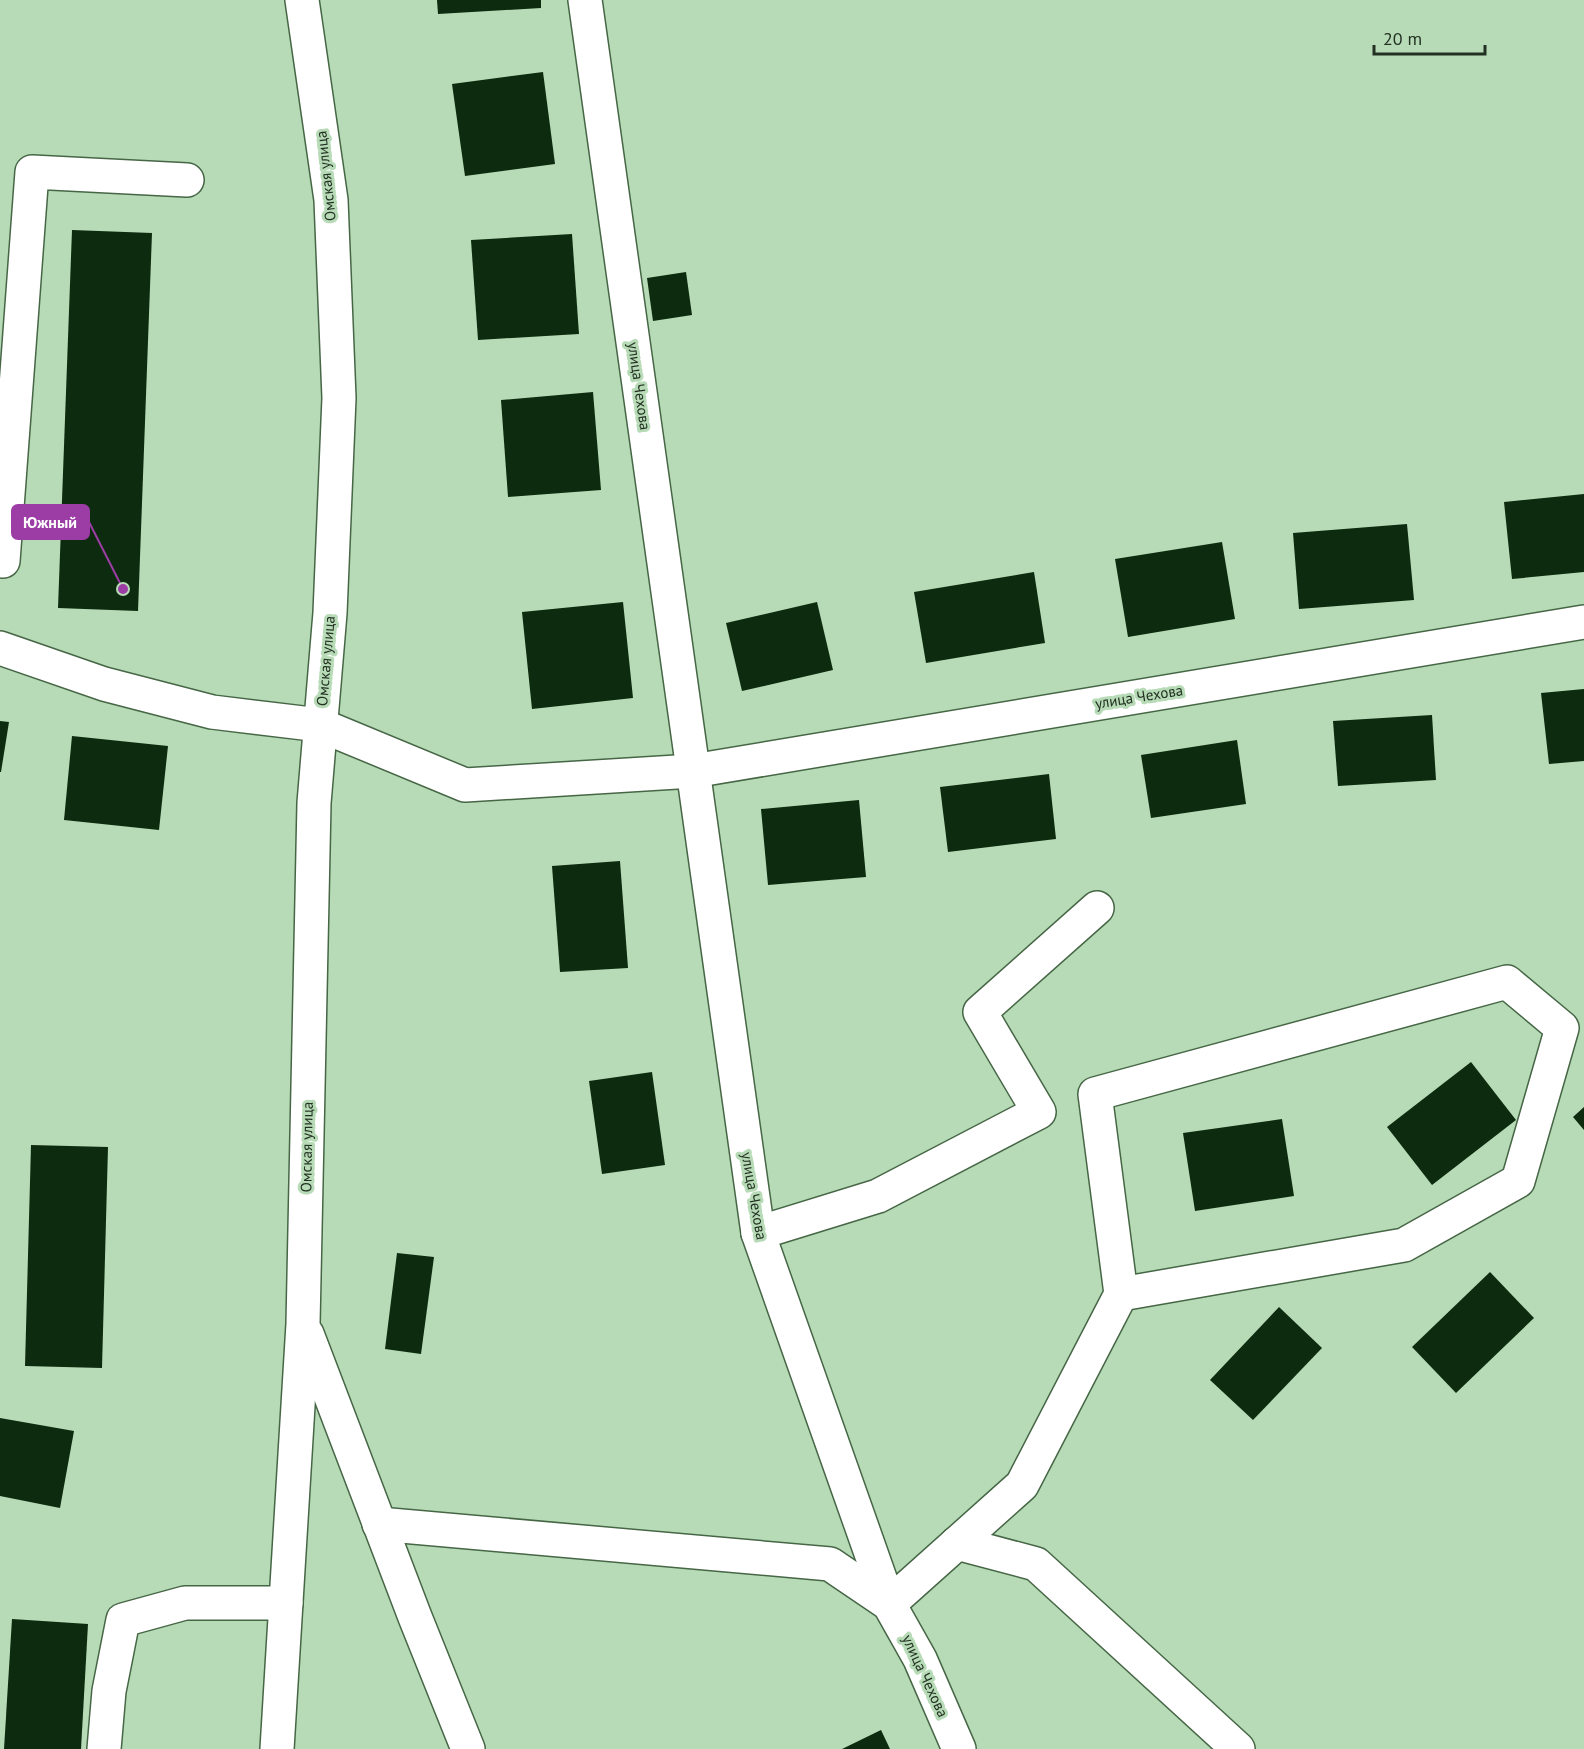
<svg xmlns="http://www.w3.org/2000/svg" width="1584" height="1749" font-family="'PT Sans',sans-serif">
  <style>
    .building { fill: #0d2b0e }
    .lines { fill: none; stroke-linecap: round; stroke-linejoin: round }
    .minor-casing { stroke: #466646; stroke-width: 36 }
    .minor { stroke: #fff; stroke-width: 33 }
    .labels { text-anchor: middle; stroke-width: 6; stroke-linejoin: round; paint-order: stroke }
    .street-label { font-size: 15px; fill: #233122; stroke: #b7dbb6 }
    .leader { fill: none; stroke: #9c3da5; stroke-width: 2 }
    .callout-dot { fill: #9c3da5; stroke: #b7dbb6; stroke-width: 2 }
    .callout { fill: #9c3da5; stroke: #9c3da5; stroke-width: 2 }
    .callout-label { font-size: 16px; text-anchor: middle; font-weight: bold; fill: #fff }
  </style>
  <rect width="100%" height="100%" fill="#b7dbb6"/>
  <g class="building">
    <path d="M437,0H541V8L438,14Z"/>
    <path d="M543,72L555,164L465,176L452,84Z"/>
    <path d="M72,230L152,233L138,611L58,608Z"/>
    <path d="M572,234L579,334L478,340L471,240Z"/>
    <path d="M686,272L692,315L653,321L647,278Z"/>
    <path d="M593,392L601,490L508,497L501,400Z"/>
    <path d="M1584,494V572L1512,579L1504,502Z"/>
    <path d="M1407,524L1414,600L1299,609L1293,533Z"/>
    <path d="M1222,542L1235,619L1128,637L1115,559Z"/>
    <path d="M1034,572L1045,643L926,663L914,592Z"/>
    <path d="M623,602L633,698L532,709L522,612Z"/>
    <path d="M817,602L833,670L742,691L726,623Z"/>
    <path d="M1584,689V761L1549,764L1541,693Z"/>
    <path d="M1432,715L1436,780L1338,786L1333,721Z"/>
    <path d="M0,721L9,722L1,772H0Z"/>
    <path d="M72,736L168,746L159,830L64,820Z"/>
    <path d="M1237,740L1246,804L1151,818L1141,755Z"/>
    <path d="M1049,774L1056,839L948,852L940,787Z"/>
    <path d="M859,800L866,877L768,885L761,809Z"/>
    <path d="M620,861L628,968L560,972L552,866Z"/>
    <path d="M1471,1062L1516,1120L1432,1185L1387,1127Z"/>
    <path d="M652,1072L665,1165L602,1174L589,1081Z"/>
    <path d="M1584,1107V1130L1573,1117Z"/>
    <path d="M1282,1119L1294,1196L1195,1211L1183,1133Z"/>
    <path d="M31,1145L108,1147L102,1368L25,1366Z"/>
    <path d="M397,1253L434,1257L421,1354L385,1349Z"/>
    <path d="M1490,1272L1534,1318L1456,1393L1412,1347Z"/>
    <path d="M1279,1307L1322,1348L1253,1420L1210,1380Z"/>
    <path d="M0,1418L74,1431L60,1508L0,1496Z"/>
    <path d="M12,1619L88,1624L81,1749H4Z"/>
    <path d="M881,1730L890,1749H842Z"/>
  </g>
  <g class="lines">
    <g class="minor-casing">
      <g id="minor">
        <path d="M585,0L758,1233L889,1604L1022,1485L1121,1294L1095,1094L1507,982L1562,1028L1518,1181L1404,1245L1121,1294"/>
        <path d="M3,561L32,172L187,180"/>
        <path d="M0,648L104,684L212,712L320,725L465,785L693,771L1584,622"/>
        <path d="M758,1233L878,1196L1039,1112L980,1012L1097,908"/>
        <path d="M307,1334L415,1617L468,1749"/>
        <path d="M379,1524L830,1564L889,1604L920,1659L959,1749"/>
        <path d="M957,1543L1036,1564L1238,1749"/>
        <path d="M104,1749L109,1691L123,1620L185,1603H286"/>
        <path d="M277,1749L303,1324L314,803L330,613L339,398L331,200L302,0"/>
      </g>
    </g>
    <use href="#minor" class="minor"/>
  </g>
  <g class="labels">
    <g class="street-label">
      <text transform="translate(326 176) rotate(-96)" y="5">Омская улица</text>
      <text transform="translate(639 386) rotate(82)" y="5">улица Чехова</text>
      <text transform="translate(326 661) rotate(-85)" y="5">Омская улица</text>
      <text transform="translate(1139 697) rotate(-9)" y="5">улица Чехова</text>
      <text transform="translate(307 1147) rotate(-89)" y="5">Омская улица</text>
      <text transform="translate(754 1196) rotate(80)" y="5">улица Чехова</text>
      <text transform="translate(925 1676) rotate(65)" y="5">улица Чехова</text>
    </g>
  </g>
  <path class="leader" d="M123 589L89 522"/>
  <circle class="callout-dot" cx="123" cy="589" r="6"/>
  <rect class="callout" x="12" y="505" width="77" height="34" rx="6"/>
  <g class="callout-label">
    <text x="50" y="528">Южный</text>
  </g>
  <path d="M1374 45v9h111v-9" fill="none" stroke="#233122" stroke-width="3"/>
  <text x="1383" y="45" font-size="18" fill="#233122" stroke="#b7dbb6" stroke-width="4.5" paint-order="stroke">20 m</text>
</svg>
